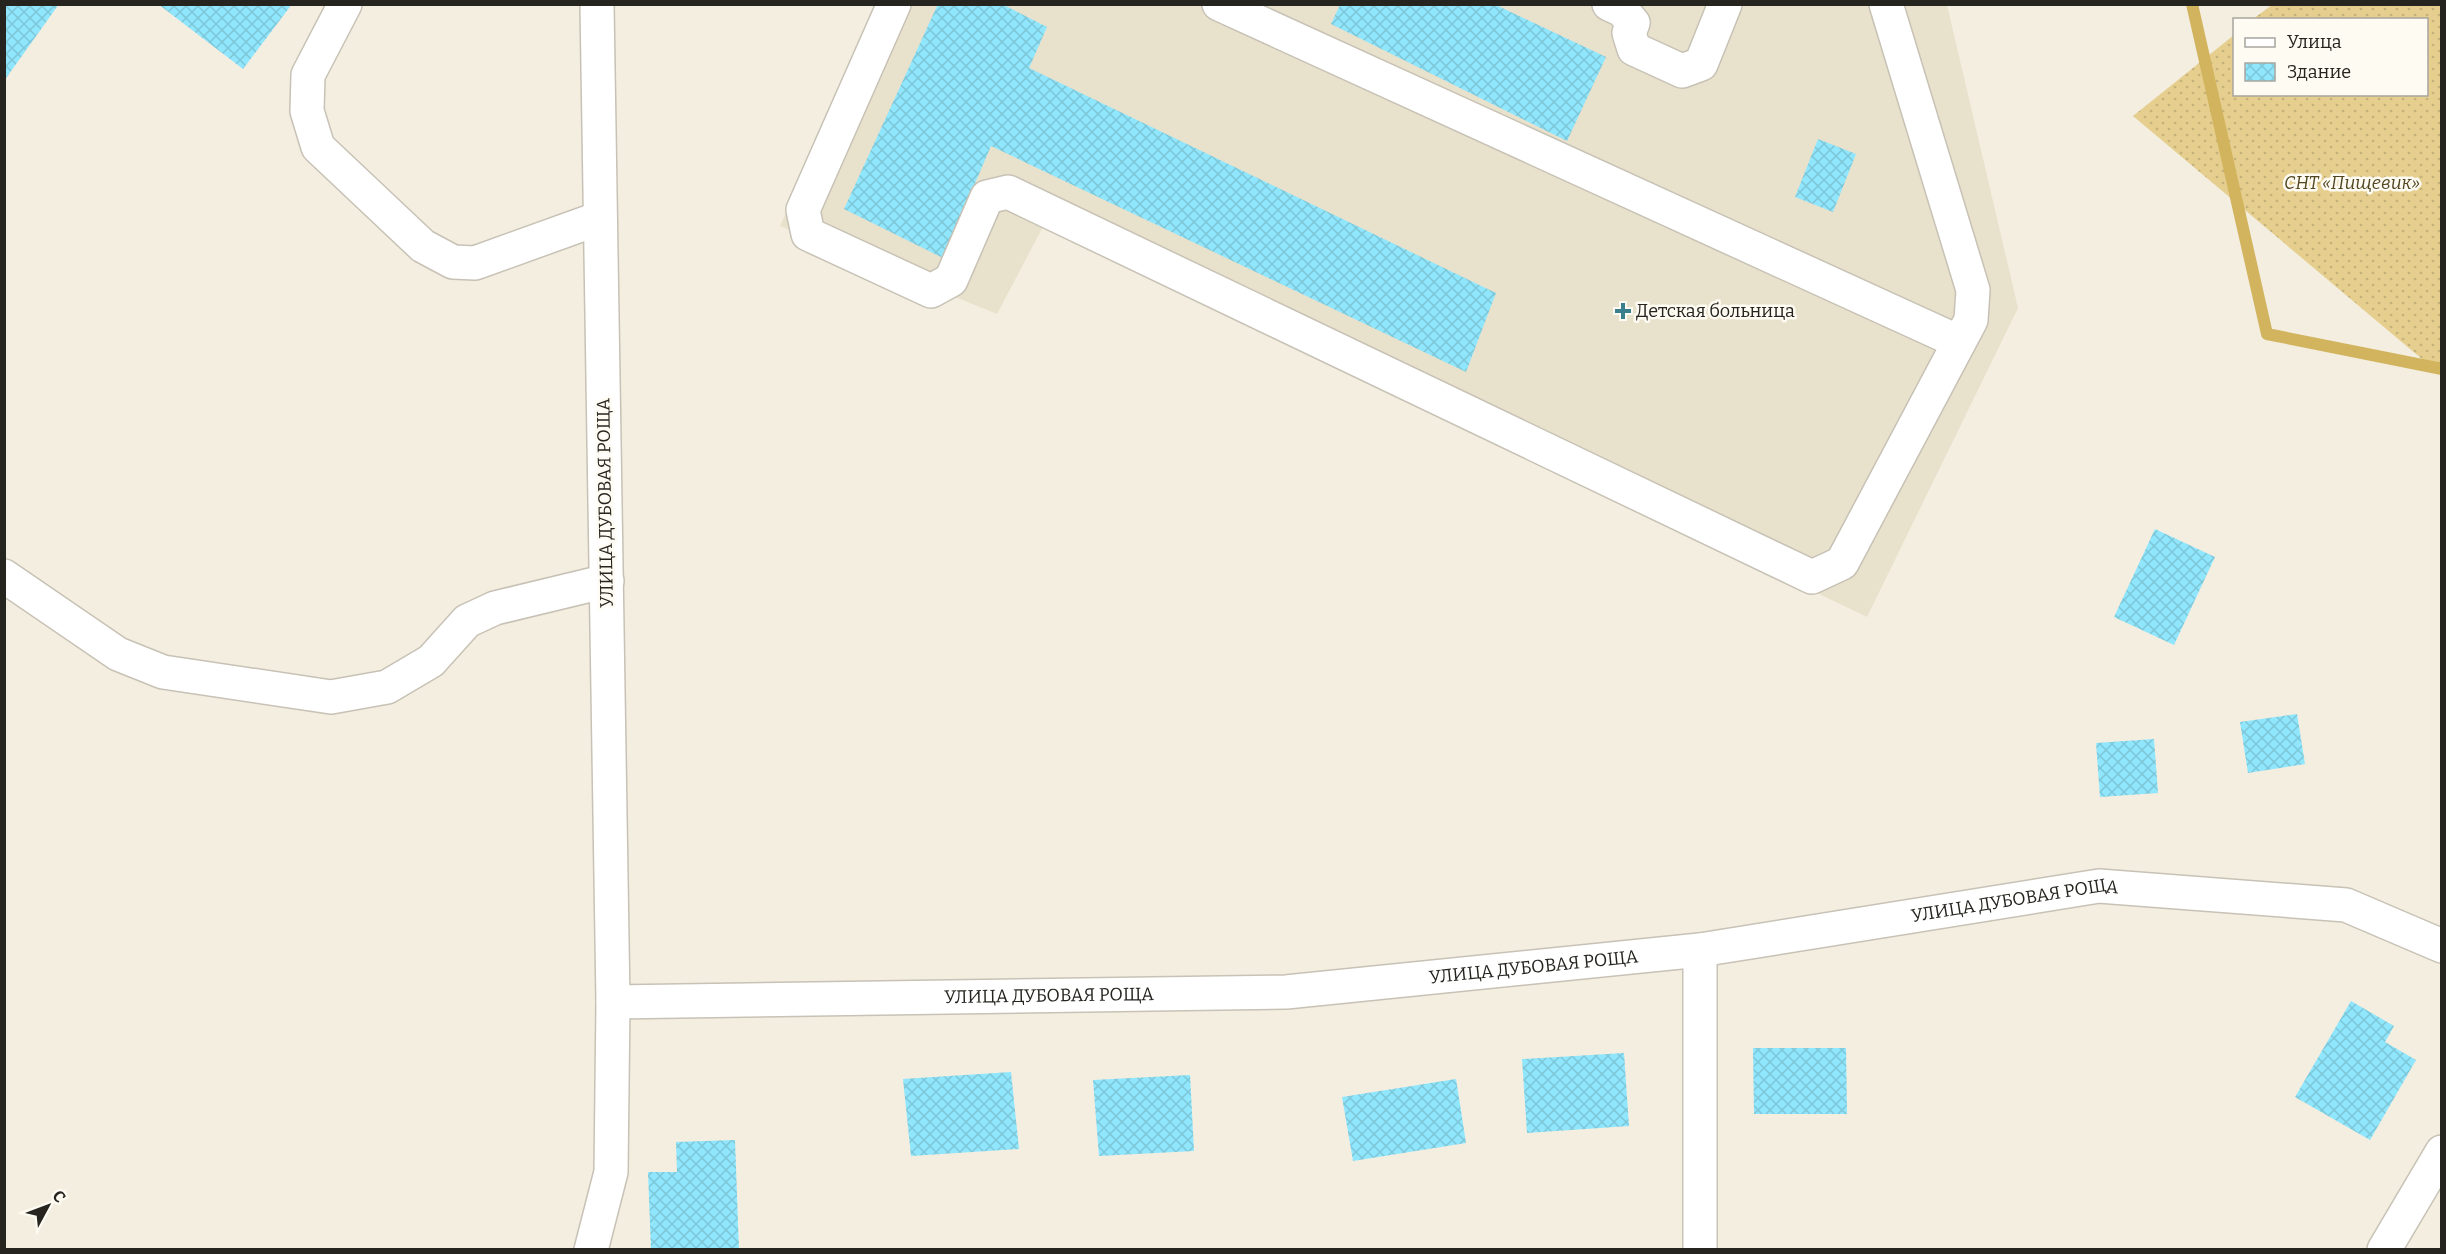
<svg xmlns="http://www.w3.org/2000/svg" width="2446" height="1254" font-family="Bitter,serif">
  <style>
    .built { fill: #e8e1cc }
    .garden { fill: url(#garden-dots) }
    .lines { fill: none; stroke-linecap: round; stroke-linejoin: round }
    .stream { stroke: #d2b45e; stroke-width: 12 }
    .building { fill: url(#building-cross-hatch) }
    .minor-casing { stroke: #c7c2b5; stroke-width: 36 }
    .minor { stroke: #fff; stroke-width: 33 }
    .poi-dot { fill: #3b7f8e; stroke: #fefbf3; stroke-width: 2 }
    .labels { text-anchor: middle; stroke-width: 5; stroke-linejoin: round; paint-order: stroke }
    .park-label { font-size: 18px; font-style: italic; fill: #524621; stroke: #fefbf3 }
    .poi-label { font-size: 18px; fill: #26241f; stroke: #fefbf3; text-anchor: start }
    .street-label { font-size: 18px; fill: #26241f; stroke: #fefbf3 }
  </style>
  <defs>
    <pattern id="garden-dots" width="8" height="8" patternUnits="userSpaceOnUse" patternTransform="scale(1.5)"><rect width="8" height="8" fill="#e6cf8e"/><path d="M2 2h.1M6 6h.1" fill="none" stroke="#c5b27a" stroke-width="1.8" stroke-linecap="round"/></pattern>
    <pattern id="building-cross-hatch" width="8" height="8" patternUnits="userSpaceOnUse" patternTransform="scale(1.5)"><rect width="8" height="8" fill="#90e7fd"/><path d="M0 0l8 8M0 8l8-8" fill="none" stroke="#7cc6d8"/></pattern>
  </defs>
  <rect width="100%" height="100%" fill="#f3eee0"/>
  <path class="built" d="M881,5H1947L2018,308L1867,617L1045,223L997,314L780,226Z"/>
  <path class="garden" d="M2272,5H2441V375L2133,116L2234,35V94H2426V20L2253,19Z"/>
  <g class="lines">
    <path class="stream" d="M2192,4L2267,334L2442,369"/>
  </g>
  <g class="building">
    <path d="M4,4H59L4,81Z"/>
    <path d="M158,4H292L243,69Z"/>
    <path d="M938,4H1002L1047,27L1029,68L1496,293L1466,372L991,146L943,258L844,209Z"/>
    <path d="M1340,5H1496L1606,57L1567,141L1331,24Z"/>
    <path d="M1818,139L1856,154L1833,212L1795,197Z"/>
    <path d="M2155,529L2215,557L2174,645L2114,617Z"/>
    <path d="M2297,714L2305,764L2248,773L2240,722Z"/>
    <path d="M2154,739L2158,793L2100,797L2096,743Z"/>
    <path d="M2351,1001L2394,1026L2385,1042L2416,1060L2370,1140L2295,1097Z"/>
    <path d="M1753,1048H1846L1847,1114H1754Z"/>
    <path d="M1624,1053L1629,1126L1527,1133L1522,1059Z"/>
    <path d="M1011,1072L1019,1149L911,1156L903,1079Z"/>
    <path d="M1190,1075L1194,1151L1099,1156L1093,1080Z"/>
    <path d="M1456,1079L1466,1143L1353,1161L1342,1097Z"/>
    <path d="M735,1140L739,1250H651L648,1172H677L676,1142Z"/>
  </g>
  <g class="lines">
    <g class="minor-casing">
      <g id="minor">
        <path d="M345,4L308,75L307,111L318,147L423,246L453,262L475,263L600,218"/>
        <path d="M894,4L803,210L808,234L931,291L951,280L987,197L1008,192L1812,577L1842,563L1971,320L1973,290L1886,4"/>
        <path d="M1219,4L1959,342"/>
        <path d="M1609,4L1622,10L1633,23L1629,33L1634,49L1682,71L1701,64L1725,4"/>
        <path d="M4,576L118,654L163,672L331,697L387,687L431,661L467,621L495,608L607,581"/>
        <path id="s1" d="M613,1002L1286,992L1700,950L2099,886L2346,905L2442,946"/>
        <path d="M591,1250L611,1172L613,1002L597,4"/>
        <path d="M1700,1250V950"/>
        <path d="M2384,1250L2442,1152"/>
      </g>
    </g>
    <use href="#minor" class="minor"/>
  </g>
  <path class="poi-dot" d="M1620 302h6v6h6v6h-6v6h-6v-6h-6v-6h6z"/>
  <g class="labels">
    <g class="park-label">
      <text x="2352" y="189">СНТ «Пищевик»</text>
    </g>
    <g class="poi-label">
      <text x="1636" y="317">Детская больница</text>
    </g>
    <g class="street-label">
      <text transform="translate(605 503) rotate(-91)" y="6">УЛИЦА ДУБОВАЯ РОЩА</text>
      <text dy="6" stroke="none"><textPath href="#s1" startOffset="1408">УЛИЦА ДУБОВАЯ РОЩА</textPath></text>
      <text dy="6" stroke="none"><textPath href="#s1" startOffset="922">УЛИЦА ДУБОВАЯ РОЩА</textPath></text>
      <text dy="6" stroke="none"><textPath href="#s1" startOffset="436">УЛИЦА ДУБОВАЯ РОЩА</textPath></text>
    </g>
  </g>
  <rect width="2446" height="1254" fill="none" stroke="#26241f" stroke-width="12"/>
  <rect x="2233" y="18" width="195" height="78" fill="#fefbf3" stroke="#a8a59e" stroke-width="1.5"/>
  <rect x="2245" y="38" width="30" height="9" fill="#ffffff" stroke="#a8a59e" stroke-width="1.5"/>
  <text x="2287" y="48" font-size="18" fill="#26241f">Улица</text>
  <rect x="2245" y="63" width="30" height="18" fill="url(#building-cross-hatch)" stroke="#a8a59e" stroke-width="1.5"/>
  <text x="2287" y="78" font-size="18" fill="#26241f">Здание</text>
  <g transform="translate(48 1206) rotate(49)" stroke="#fefbf3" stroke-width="4.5" paint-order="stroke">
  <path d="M0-4.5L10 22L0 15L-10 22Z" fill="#26241f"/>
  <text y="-9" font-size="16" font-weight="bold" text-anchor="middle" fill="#26241f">С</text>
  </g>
</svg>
